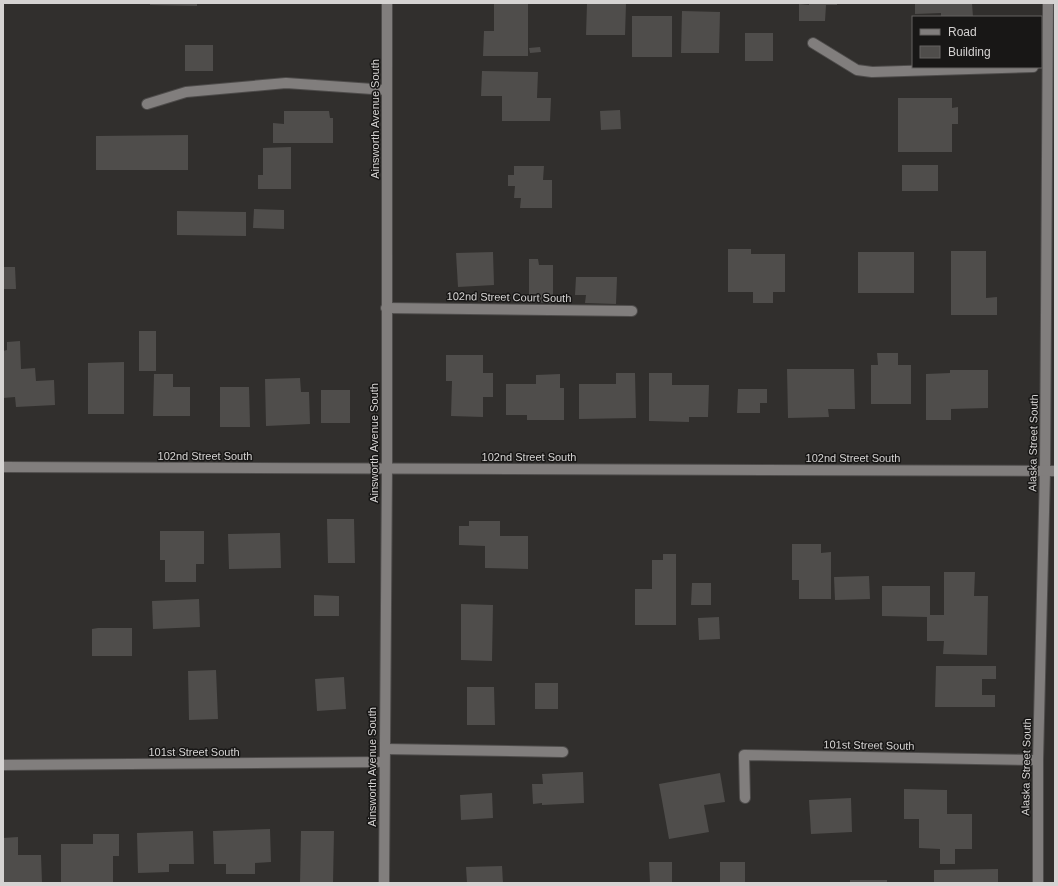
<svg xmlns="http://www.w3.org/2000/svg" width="1058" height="886" font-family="Arial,sans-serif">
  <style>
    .building { fill: #4f4d4b }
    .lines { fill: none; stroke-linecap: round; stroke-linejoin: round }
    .lane-casing { stroke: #4e4c4b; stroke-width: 12 }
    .street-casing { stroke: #4e4c4b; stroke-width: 12 }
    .secondary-casing { stroke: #4e4c4b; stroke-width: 12 }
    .lane { stroke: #817e7d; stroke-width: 10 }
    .street { stroke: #817e7d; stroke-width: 10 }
    .secondary { stroke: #817e7d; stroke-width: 10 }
    .labels { text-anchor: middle; stroke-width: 3; stroke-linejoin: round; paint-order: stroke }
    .street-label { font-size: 11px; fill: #d5d3d2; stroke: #181716 }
  </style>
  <rect width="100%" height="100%" fill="#312f2d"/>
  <g class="building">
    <path d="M150,3H197V6L150,5Z"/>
    <path d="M494,3H528V56H483L484,31H494Z"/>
    <path d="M587,3H626L625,35H586Z"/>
    <path d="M809,3H837V5H826L825,21H799V4L809,5Z"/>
    <path d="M915,3H972L973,17H941V13L915,14Z"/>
    <path d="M682,11L720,12L719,53H681Z"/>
    <rect x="632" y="16" width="40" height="41"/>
    <rect x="745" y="33" width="28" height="28"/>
    <rect x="185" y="45" width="28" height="26"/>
    <path d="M540,47L541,52L530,53L529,48Z"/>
    <path d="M482,71L538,72L537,98H551L550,121H502V96H481Z"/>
    <path d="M898,98H952V108L958,107V124H952V152H898Z"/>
    <path d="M620,110L621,129L601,130L600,111Z"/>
    <path d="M284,111H329L330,118H333V143H273V123L284,124Z"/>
    <path d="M188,135V170H96V136Z"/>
    <path d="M291,147V189H258V175H263V148Z"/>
    <rect x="902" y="165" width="36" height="26"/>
    <path d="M514,166H544L543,180H552V208H520L521,198H514L515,186H508V175H514Z"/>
    <path d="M254,209L284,210V229L253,228Z"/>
    <path d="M177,211L246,212V236L177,235Z"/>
    <path d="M728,249H751V254H785V292H773V303H753V292H728Z"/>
    <path d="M951,251H986V298L997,297V315H951Z"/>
    <path d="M493,252L494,285L458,287L456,253Z"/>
    <rect x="858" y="252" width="56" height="41"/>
    <path d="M529,259H538L539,265H553V303L529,302Z"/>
    <path d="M3,267H15L16,289H3Z"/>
    <path d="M576,277H617L616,304L585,303L586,295H575Z"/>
    <rect x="139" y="331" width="17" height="40"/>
    <path d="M20,341L21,369L35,368L36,381L54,380L55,405L16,407L15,397L3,398V351L7,350V342Z"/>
    <path d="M877,353H898V365H911V404H871V365H878Z"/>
    <path d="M446,355H483V373H493V397H483V417L451,416L452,381H446Z"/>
    <path d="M124,362V414H88V363Z"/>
    <path d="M787,369H854L855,409H828L829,417L788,418Z"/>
    <path d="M950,370H988V408L951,409V420H926V374L950,373Z"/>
    <path d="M616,373H635L636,418L579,419V384H616Z"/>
    <path d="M649,373H672V385H709L708,417H689V422L649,421Z"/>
    <path d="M154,374H173V387H190V416H153Z"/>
    <path d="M560,374V388H564V420H527V415H506V384H536V375Z"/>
    <path d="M300,378L301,392H309L310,424L266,426L265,379Z"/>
    <path d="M220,387H249L250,427H220Z"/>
    <path d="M738,389H767V403H760V413H737Z"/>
    <rect x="321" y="390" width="29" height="33"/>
    <path d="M327,519H354L355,563H328Z"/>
    <path d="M469,521H500V536H528V569L485,568V546L459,545V526H469Z"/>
    <path d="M160,531H204V564H196V582H165V560H160Z"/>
    <path d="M280,533L281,568L229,569L228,534Z"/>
    <path d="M792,544H821V553L831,552V599H799V580H792Z"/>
    <path d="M663,554H676V625H635V589H652V560H663Z"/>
    <path d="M944,572H975L974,596H988L987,655L943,654L944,641H927V617L882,616V586H930V615H944Z"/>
    <path d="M869,576L870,599L835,600L834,577Z"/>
    <path d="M692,583H711V605H691Z"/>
    <path d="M314,595L339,596V616H314Z"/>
    <path d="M199,599L200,627L153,629L152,601Z"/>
    <path d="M461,604L493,605L492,661L461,660Z"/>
    <path d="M719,617L720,639L699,640L698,618Z"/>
    <path d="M98,628H132V656H92V629Z"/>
    <path d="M936,666H996V679H982V695H995V707H935Z"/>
    <path d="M216,670L218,719L189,720L188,671Z"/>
    <path d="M344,677L346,709L317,711L315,679Z"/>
    <rect x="535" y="683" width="23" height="26"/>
    <path d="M467,687H494L495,725H467Z"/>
    <path d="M583,772L584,803L542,805V803L533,804L532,784H543L542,774Z"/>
    <path d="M720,773L725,802L704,805L709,832L669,839L659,784Z"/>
    <path d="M904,789L947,790V814H972V849H955V864H940V849L919,848V819H904Z"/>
    <path d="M492,793L493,818L461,820L460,795Z"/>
    <path d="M851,798L852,832L811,834L809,800Z"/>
    <path d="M270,829L271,862L255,863V874H226V864H214L213,831Z"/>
    <path d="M193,831L194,864H169V872L138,873L137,833Z"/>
    <path d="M301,831H334L333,883H300Z"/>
    <path d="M93,834H119V856H113V883H61V844H93Z"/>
    <path d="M18,837V855H41L42,883H3V838Z"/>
    <path d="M649,862H672V883H650Z"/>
    <path d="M720,862H745V882L720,883Z"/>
    <path d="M502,866L503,883H467L466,867Z"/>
    <path d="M998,869V883H934V870Z"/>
    <rect x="850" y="880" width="37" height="3"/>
  </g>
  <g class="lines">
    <g class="lane-casing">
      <g id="lane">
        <path d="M813,43L857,70L872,72L1033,67"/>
        <path d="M147,104L186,92L286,83L387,90"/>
        <path d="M385,749L563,752"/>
      </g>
    </g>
    <g class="street-casing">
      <g id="street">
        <path d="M386,308L632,311"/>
        <path d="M3,765L384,762"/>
        <path d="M745,798L744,755L1038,760"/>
        <path d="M1038,883V760L1045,471L1048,3"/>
      </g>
    </g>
    <g class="secondary-casing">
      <g id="secondary">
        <path d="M3,467L1055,471"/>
        <path d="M384,883L387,468V3"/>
      </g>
    </g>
    <use href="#lane" class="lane"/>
    <use href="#street" class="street"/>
    <use href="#secondary" class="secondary"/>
  </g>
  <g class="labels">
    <g class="street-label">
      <text transform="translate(375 119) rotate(-90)" y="4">Ainsworth Avenue South</text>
      <text transform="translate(509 297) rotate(1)" y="4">102nd Street Court South</text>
      <text transform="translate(374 443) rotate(-90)" y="4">Ainsworth Avenue South</text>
      <text transform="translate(1033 443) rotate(-89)" y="4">Alaska Street South</text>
      <text x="205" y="460">102nd Street South</text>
      <text x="529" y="461">102nd Street South</text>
      <text x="853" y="462">102nd Street South</text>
      <text transform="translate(869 745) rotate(1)" y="4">101st Street South</text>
      <text x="194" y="756">101st Street South</text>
      <text transform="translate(372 767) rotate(-90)" y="4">Ainsworth Avenue South</text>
      <text transform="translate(1026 767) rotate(-89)" y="4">Alaska Street South</text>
    </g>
  </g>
  <rect width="1058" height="886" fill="none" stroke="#d5d3d2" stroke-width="8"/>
  <rect x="912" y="16" width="130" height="52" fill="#181716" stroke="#646261"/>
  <rect x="920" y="29" width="20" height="6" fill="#817e7d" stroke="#646261"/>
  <text x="948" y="36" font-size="12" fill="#d5d3d2">Road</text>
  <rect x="920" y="46" width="20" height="12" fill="#4f4d4b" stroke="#646261"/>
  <text x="948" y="56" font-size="12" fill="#d5d3d2">Building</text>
</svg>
